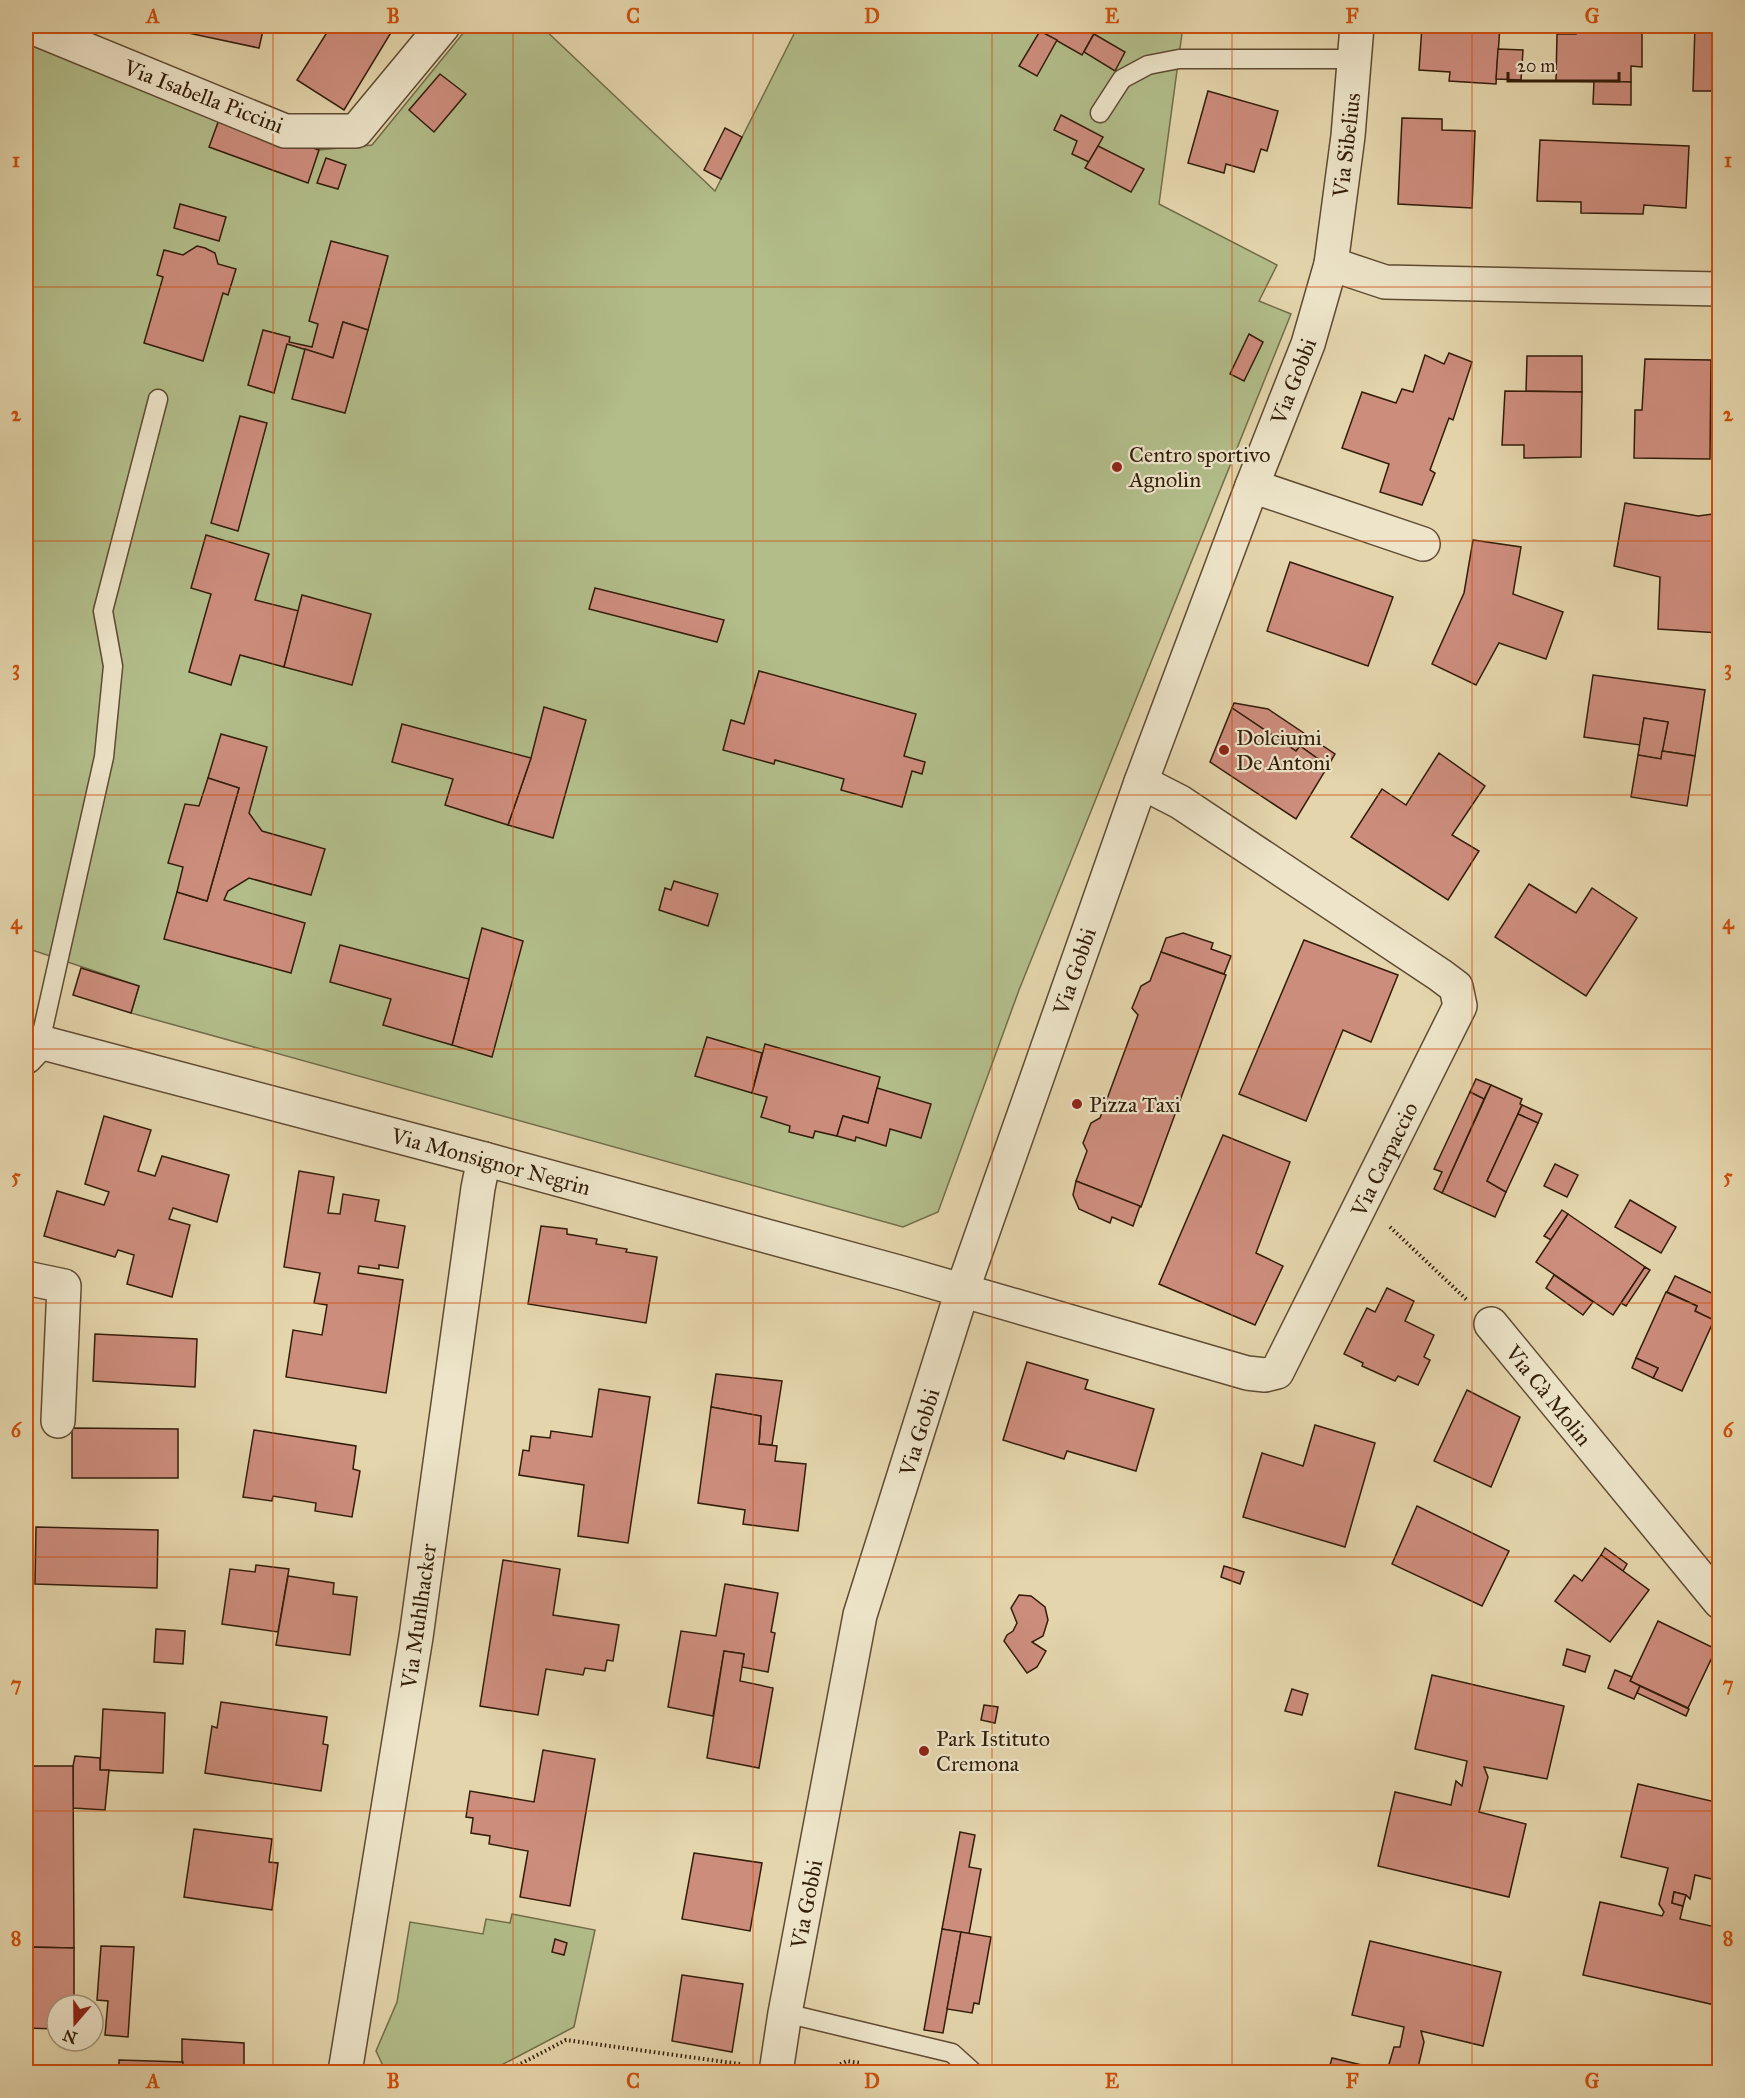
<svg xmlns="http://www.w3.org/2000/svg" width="1745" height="2098" font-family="'IM FELL Great Primer',serif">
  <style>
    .green { fill: #b2bd8a; stroke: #726d4a; stroke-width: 1.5 }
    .building { fill: #cd8d7d; stroke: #331d09; stroke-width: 1.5 }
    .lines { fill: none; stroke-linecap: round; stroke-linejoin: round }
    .service-casing { stroke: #5f4b32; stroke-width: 21 }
    .minor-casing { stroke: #5f4b32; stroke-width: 36 }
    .tertiary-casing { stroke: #5f4b32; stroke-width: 36 }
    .path { stroke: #331d09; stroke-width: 4; stroke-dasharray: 1.5 3; stroke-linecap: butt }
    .service { stroke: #ede4c9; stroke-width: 18 }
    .minor { stroke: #ede4c9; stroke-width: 33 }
    .tertiary { stroke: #ede4c9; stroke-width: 33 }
    .grid { fill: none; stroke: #cd500c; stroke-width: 1.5; stroke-opacity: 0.55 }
    .poi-dot { fill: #8f2418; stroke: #ede4c9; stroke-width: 2 }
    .labels { text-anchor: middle; stroke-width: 4.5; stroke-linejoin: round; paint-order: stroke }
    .street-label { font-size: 22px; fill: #331d09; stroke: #ede4c9 }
    .poi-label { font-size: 22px; fill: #331d09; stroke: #ede4c9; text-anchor: start }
    .neatline { fill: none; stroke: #cd500c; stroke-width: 2 }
    .grid-label { font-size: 20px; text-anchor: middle; font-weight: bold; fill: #cd500c }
  </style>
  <rect width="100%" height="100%" fill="#e4d5ac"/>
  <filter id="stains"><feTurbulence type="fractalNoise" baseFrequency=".00333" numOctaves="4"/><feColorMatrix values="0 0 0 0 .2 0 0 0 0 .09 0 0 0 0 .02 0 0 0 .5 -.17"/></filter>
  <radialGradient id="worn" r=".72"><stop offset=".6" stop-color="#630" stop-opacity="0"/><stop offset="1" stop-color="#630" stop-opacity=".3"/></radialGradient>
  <g class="green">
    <path d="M469,26H541L715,191L798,26H1183L1159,204L1277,265L1259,301L1291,314L1019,990L938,1212L903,1227L131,1013L139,986L26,948V33L220,117L319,150L372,145Z"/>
    <path d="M512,1914L595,1930L574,2027L488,2072H386L376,2051L397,2002L410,1922L483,1934L486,1919L510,1923Z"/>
  </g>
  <g class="building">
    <path d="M190,26H264L259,48L188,33Z"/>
    <path d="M331,26H395L344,110L297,80Z"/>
    <path d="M1031,26H1098L1082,55Z"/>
    <path d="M1422,26H1500L1496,84L1449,81L1450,72L1419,70Z"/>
    <path d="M1576,26H1642V67L1631,66V82L1556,81L1557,34H1576Z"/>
    <path d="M1695,26H1720V91H1693Z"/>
    <path d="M1040,31L1057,40L1037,76L1019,66Z"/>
    <path d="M1094,34L1125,52L1115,71L1084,52Z"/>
    <path d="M1498,49L1523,50L1521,80L1496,79Z"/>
    <path d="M440,74L466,94L434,132L409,110Z"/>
    <path d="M1594,81L1631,82V105L1593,104Z"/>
    <path d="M1208,91L1278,111L1267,151L1261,149L1254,172L1226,164L1224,173L1188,163Z"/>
    <path d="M1061,115L1103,137L1089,162L1072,154L1077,141L1054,130Z"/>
    <path d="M220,117L319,150L308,183L209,147Z"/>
    <path d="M1402,118L1442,119V130L1475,131L1472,208L1398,204Z"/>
    <path d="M725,128L742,137L721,179L704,170Z"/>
    <path d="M1540,140L1689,146L1686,208L1644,205L1643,214L1581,213V202L1537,201Z"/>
    <path d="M1098,146L1144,169L1131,192L1085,168Z"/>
    <path d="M326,158L346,165L338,189L317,183Z"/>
    <path d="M180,204L226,217L219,241L174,228Z"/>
    <path d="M331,241L388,256L368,330L343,322L333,358L287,344L274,393L248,385L263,330L290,337L289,342L312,347L318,324L309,321Z"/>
    <path d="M197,246L205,248L215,253L218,264L236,269L228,295L223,293L203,361L144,343L163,277L157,275L164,250L183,255Z"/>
    <path d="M343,322L368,330L345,413L292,399L305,349L333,358Z"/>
    <path d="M1249,334L1263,342L1244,381L1230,374Z"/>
    <path d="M1449,353L1472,362L1453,420L1449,418L1430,470L1435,473L1422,505L1380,492L1389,464L1342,448L1362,392L1396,403L1402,389L1413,392L1425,355L1444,364Z"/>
    <path d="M1527,356H1582V392L1526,391Z"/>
    <path d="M1645,359L1711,360L1710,459L1634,458L1635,410H1642Z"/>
    <path d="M1505,391L1582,392L1581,457L1524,458V445H1502Z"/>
    <path d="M240,416L267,423L238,531L211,523Z"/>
    <path d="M1625,503L1698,516L1720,513V633L1658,629L1660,577L1614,566Z"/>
    <path d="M206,535L269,554L255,600L299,611L284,667L240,655L231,685L189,672L211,594L191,588Z"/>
    <path d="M1473,540L1521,547L1513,594L1563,612L1546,659L1499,643L1476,685L1432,664L1464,593Z"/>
    <path d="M1290,562L1393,597L1368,666L1267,631Z"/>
    <path d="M595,588L724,620L717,642L589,609Z"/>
    <path d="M302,595L371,614L352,685L284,667Z"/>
    <path d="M759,671L916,714L904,756L925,762L922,774L912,771L902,807L841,790L844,779L775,760L774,764L723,750L731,720L744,724Z"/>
    <path d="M1593,675L1705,690L1695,756L1662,751L1668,722L1644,718L1640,745L1584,737Z"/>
    <path d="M1234,703L1268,709L1335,754L1328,766L1300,746L1296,751L1232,708Z"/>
    <path d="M544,707L586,720L553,838L508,825L531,758Z"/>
    <path d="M1232,708L1296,751L1300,746L1328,766L1296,819L1210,762Z"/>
    <path d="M1644,718L1668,722L1661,759L1638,755Z"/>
    <path d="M402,724L531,758L508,825L445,805L453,779L392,762Z"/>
    <path d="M221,734L267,747L249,813L262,831L325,849L311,895L249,878L228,891L224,900L305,923L291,973L164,939L177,892L207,901L239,788L208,778Z"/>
    <path d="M1662,751L1695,756L1687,806L1631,797L1638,755L1661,759Z"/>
    <path d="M1439,753L1485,786L1452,835L1479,851L1448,900L1351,837L1382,789L1406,805Z"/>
    <path d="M208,778L239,788L207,901L177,892L183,867L168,863L185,804L199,806Z"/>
    <path d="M674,881L718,894L708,926L659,910L665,888L671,890Z"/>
    <path d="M1529,884L1576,913L1592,888L1637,918L1586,996L1495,937Z"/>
    <path d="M482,928L523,941L492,1057L452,1045Z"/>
    <path d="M1183,933L1213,943L1211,949L1231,956L1224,974L1161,952L1166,938Z"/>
    <path d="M1304,940L1398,975L1371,1042L1343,1030L1306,1121L1239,1094Z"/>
    <path d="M340,945L469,979L452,1045L383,1025L391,999L330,982Z"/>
    <path d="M26,948L33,951L26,979Z"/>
    <path d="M1161,952L1226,975L1141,1207L1076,1181L1087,1151L1083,1143L1091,1123L1100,1118L1138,1015L1132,1008L1141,986L1150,981Z"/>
    <path d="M81,968L139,986L131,1013L73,995Z"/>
    <path d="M707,1037L762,1053L752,1093L695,1076Z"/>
    <path d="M765,1044L880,1077L868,1123L843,1116L837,1136L815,1131L813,1138L789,1132L790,1126L761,1117L767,1097L752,1093Z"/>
    <path d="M1476,1079L1491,1085L1484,1099L1470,1092Z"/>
    <path d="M1491,1085L1522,1099L1520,1104L1522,1105L1487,1181L1506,1192L1495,1217L1442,1193Z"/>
    <path d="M877,1088L931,1104L921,1138L890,1129L886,1146L856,1137L855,1141L837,1136L843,1116L868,1123Z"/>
    <path d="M1470,1092L1484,1099L1442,1193L1434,1189L1442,1172L1434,1169Z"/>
    <path d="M1522,1105L1542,1114L1538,1123L1518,1114Z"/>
    <path d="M1518,1114L1538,1123L1506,1192L1487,1181Z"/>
    <path d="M104,1116L151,1130L138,1171L155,1176L162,1156L229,1175L217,1222L173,1208L169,1219L190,1225L172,1297L127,1284L134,1255L118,1250L115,1257L44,1236L57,1191L104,1205L109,1192L85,1184Z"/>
    <path d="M1223,1135L1290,1162L1256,1253L1283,1266L1255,1325L1159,1284Z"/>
    <path d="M1555,1164L1578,1175L1567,1197L1544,1186Z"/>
    <path d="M299,1171L334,1177L328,1213L340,1214L343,1194L379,1200L375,1221L405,1226L398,1268L379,1265V1269L359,1266L358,1273L403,1280L386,1393L286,1377L293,1330L322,1335L327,1305L314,1303L320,1273L284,1267Z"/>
    <path d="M1076,1181L1140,1206L1133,1226L1112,1217L1110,1223L1079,1209L1073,1195Z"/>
    <path d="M1630,1200L1676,1227L1661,1253L1615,1227Z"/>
    <path d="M1562,1210L1568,1214L1551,1240L1544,1236Z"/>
    <path d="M1568,1214L1645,1267L1613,1315L1536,1262Z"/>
    <path d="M541,1226L567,1229V1234L597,1239L596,1244L627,1249L626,1252L657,1257L646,1323L528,1304Z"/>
    <path d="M1645,1267L1650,1270L1626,1306L1621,1303Z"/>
    <path d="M1554,1275L1593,1302L1583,1315L1546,1288Z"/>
    <path d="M1675,1276L1720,1297V1303L1713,1320L1695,1311L1697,1306L1667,1292Z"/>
    <path d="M1387,1288L1414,1301L1405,1321L1434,1335L1424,1357L1430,1360L1418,1385L1398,1376L1395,1381L1362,1366L1363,1363L1344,1354L1367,1308L1375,1312Z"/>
    <path d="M1666,1292L1697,1306L1695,1311L1714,1320L1682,1391L1653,1378L1658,1368L1636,1358Z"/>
    <path d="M95,1334L197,1339L195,1387L93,1381Z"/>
    <path d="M1636,1358L1658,1368L1653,1378L1632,1368Z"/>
    <path d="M1027,1362L1088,1380L1085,1389L1154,1409L1136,1471L1067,1451L1064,1459L1003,1440Z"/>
    <path d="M716,1374L782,1381L772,1445L759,1444L761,1416L711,1407Z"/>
    <path d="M599,1389L650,1397L628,1543L578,1536L584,1485L519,1475L523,1450L529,1451L531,1436L550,1438L551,1431L592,1437Z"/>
    <path d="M1467,1390L1520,1417L1491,1487L1434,1461Z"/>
    <path d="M711,1407L761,1416L759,1444L777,1446L775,1461L806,1464L798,1531L743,1524L745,1510L698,1503Z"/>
    <path d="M1315,1425L1375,1443L1345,1547L1243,1517L1262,1453L1303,1466Z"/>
    <path d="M72,1428L178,1429V1478H72Z"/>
    <path d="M254,1430L356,1446L353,1469L360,1471L352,1517L315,1511L316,1503L273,1496L272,1501L243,1497Z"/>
    <path d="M1417,1506L1509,1551L1482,1606L1392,1564Z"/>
    <path d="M36,1527L158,1530L157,1588L35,1584Z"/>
    <path d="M1605,1548L1627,1564L1623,1571L1601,1555Z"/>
    <path d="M1601,1555L1649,1590L1610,1642L1555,1601L1574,1575L1582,1581Z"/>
    <path d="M503,1560L560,1569L553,1615L619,1625L613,1661L607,1660L605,1671L585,1668L583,1675L546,1669L538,1715L480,1706Z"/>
    <path d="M256,1565L289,1569L278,1632L222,1624L230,1569L255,1572Z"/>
    <path d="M1224,1566L1244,1572L1240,1584L1221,1577Z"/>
    <path d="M288,1576L334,1583L333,1594L357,1597L350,1655L276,1645Z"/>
    <path d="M725,1584L778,1593L771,1632L775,1633L768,1672L742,1667L744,1654L724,1651L713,1716L668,1707L681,1631L716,1636Z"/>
    <path d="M1019,1595L1031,1596L1045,1607L1048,1620L1043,1636L1032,1642L1046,1651L1037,1667L1027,1673L1004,1641L1007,1635L1013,1631L1017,1623L1011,1608Z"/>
    <path d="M1658,1621L1716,1649L1688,1708L1630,1681Z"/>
    <path d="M156,1629L185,1631L183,1664L154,1662Z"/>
    <path d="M1567,1649L1590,1656L1585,1672L1563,1665Z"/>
    <path d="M724,1651L744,1654L740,1681L773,1688L759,1768L707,1758Z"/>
    <path d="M1615,1670L1632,1677L1630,1681L1640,1686L1634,1699L1608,1688Z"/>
    <path d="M1432,1675L1564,1706L1547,1779L1484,1767L1488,1777L1479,1812L1526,1824L1509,1897L1378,1866L1395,1792L1451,1805L1456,1781L1462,1786L1467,1761L1415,1749Z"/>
    <path d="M1640,1686L1689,1709L1686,1716L1637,1693Z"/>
    <path d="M1292,1689L1308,1694L1302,1715L1285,1711Z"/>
    <path d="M221,1702L327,1717L323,1744L328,1745L321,1791L205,1773L212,1726L217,1728Z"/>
    <path d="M984,1705L998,1707L995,1723L981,1720Z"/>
    <path d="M103,1709L165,1713L163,1773L100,1770Z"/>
    <path d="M543,1750L595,1759L570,1906L520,1897L528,1851L489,1844L490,1836L471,1833L473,1818L466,1817L470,1791L534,1802Z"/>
    <path d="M75,1756L100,1758V1770H109L105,1810L73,1808V1766Z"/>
    <path d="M26,1766H73L74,1948L26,1947Z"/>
    <path d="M1638,1784L1720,1803V1881L1695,1875L1690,1899L1686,1895L1674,1892L1672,1903L1683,1906L1680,1919L1720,1928V1983L1715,2005L1583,1975L1600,1902L1662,1916L1664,1912L1659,1904L1668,1868L1621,1857Z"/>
    <path d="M194,1829L272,1839L269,1862L278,1863L272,1910L184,1897Z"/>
    <path d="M960,1832L975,1835L969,1867L981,1869L969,1934L942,1929Z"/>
    <path d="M694,1853L762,1863L750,1931L682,1919Z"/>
    <path d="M1674,1892L1686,1895L1683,1906L1672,1903Z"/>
    <path d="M942,1929L961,1932L943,2033L924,2030Z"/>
    <path d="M961,1932L991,1937L979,2004L974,2003L972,2013L947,2009Z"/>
    <path d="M555,1939L567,1943L564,1955L552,1952Z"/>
    <path d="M1370,1941L1501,1972L1483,2046L1421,2031L1424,2042L1417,2072H1328L1332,2058L1387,2071L1394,2047H1400L1404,2027L1352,2015Z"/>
    <path d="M101,1946L134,1947L128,2037L105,2035L108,2001L97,2000Z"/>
    <path d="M26,1947L74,1948V2005H57V2029L26,2028Z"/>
    <path d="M682,1975L743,1984L732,2052L672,2041Z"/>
    <path d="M182,2039L244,2043V2072H182Z"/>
    <path d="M119,2060L183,2062L182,2072H119Z"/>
  </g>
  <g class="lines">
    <g class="service-casing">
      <g id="service">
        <path d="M1100,113L1122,79L1148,65L1179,59H1356"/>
        <path d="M40,1042L104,757L113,666L103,611L158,399"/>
        <path d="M785,2013L952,2053L973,2072"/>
      </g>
    </g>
    <g class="minor-casing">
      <g id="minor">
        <path d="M29,26L285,131H356L443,26"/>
        <path d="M1331,264L1385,282L1720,289"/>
        <path d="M1252,486L1423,544"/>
        <path d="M26,1057L40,1042L484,1159L902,1273L1247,1373L1265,1375L1277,1372L1460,1006L1456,987L1440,975L1180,802L1141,782"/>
        <path d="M26,1278L64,1286L58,1421"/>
        <path d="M1491,1324L1720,1602"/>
        <path d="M345,2072L416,1637L478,1188L484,1159"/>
      </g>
    </g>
    <g class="tertiary-casing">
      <path id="tertiary" d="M776,2072L785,2013L860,1615L962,1291L1141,782L1252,486L1308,344L1331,264L1348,136L1357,26"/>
    </g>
    <g class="path">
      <path d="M1390,1227L1467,1300"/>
      <path d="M505,2072L566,2040L740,2064"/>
      <path d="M824,2072L847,2061L860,2063"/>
    </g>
    <use href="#service" class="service"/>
    <use href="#minor" class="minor"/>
    <use href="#tertiary" class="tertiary"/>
  </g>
  <path class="grid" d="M273,26V2072M513,26V2072M753,26V2072M992,26V2072M1232,26V2072M1472,26V2072M26,287H1720M26,541H1720M26,795H1720M26,1049H1720M26,1303H1720M26,1557H1720M26,1811H1720"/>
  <g class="poi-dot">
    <circle cx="1117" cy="467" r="6"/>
    <circle cx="1224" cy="750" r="6"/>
    <circle cx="1077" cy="1104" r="6"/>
    <circle cx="924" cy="1751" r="6"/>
  </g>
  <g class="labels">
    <g class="street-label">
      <text transform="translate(204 96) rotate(21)" y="8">Via Isabella Piccini</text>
      <text transform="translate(1346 145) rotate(-83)" y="8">Via Sibelius</text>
      <text transform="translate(1293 381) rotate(-69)" y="8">Via Gobbi</text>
      <text transform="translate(1074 971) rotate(-71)" y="8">Via Gobbi</text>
      <text transform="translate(1384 1159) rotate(-64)" y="8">Via Carpaccio</text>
      <text transform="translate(491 1161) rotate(15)" y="8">Via Monsignor Negrin</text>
      <text transform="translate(1549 1395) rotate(51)" y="8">Via Cà Molin</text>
      <text transform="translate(919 1432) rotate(-73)" y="8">Via Gobbi</text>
      <text transform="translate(418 1616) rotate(-82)" y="8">Via Muhlhacker</text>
      <text transform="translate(806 1904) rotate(-79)" y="8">Via Gobbi</text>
    </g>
    <g class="poi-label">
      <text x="1129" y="462">Centro sportivo<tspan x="1129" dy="25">Agnolin</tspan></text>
      <text x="1236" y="745">Dolciumi<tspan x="1236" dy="25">De Antoni</tspan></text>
      <text x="1089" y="1112">Pizza Taxi</text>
      <text x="936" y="1746">Park Istituto<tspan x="936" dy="25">Cremona</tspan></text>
    </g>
  </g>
  <rect width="1745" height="2098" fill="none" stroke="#e4d5ac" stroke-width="66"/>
  <g transform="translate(75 2023) rotate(200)"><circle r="28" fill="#ede4c9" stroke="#a3947c" stroke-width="1.5"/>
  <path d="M0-4.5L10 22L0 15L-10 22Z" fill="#8f2418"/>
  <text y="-9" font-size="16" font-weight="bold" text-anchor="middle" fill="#331d09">N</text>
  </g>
  <path d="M1508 72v9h111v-9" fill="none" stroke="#331d09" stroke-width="3"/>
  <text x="1517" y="72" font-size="18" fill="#331d09" stroke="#ede4c9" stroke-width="4.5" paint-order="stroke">20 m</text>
  <rect x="33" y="33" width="1679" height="2032" class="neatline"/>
  <g class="grid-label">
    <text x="153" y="23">A</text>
    <text x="393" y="23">B</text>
    <text x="633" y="23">C</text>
    <text x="872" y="23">D</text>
    <text x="1112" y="23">E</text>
    <text x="1352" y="23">F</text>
    <text x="1592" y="23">G</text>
    <text x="16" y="167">1</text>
    <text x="1728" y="167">1</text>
    <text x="16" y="421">2</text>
    <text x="1728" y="421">2</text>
    <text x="16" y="675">3</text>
    <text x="1728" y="675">3</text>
    <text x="16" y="929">4</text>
    <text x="1728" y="929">4</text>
    <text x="16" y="1183">5</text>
    <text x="1728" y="1183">5</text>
    <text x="16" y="1437">6</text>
    <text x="1728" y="1437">6</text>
    <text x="16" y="1691">7</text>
    <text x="1728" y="1691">7</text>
    <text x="16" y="1945">8</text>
    <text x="1728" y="1945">8</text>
    <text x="153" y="2088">A</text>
    <text x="393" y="2088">B</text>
    <text x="633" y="2088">C</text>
    <text x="872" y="2088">D</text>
    <text x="1112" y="2088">E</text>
    <text x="1352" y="2088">F</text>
    <text x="1592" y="2088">G</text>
  </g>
  <rect width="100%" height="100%" filter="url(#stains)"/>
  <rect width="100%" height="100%" fill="url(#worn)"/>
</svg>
